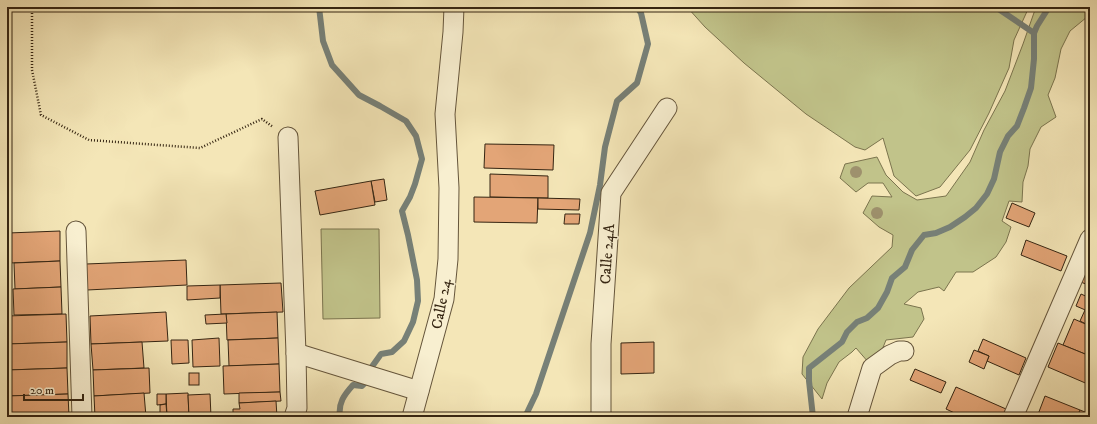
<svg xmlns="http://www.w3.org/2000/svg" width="1097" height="424" font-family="'IM FELL DW Pica',serif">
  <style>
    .green { fill: #c1c38a; stroke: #7b744e }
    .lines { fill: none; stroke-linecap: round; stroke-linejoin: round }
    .stream { stroke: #778077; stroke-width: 6 }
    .building { fill: #e3a577; stroke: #352512 }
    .street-casing { stroke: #65553b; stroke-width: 21 }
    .path { stroke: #352512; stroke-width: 2.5; stroke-dasharray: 1 2; stroke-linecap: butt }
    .street { stroke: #f8efd0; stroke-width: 19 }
    .tree { fill: #9e916d }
    .labels { text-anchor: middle; stroke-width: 3; stroke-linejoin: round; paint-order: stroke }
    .street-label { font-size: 15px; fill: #352512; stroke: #f8efd0 }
  </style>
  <rect width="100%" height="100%" fill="#f4e6b7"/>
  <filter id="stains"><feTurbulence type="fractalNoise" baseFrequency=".005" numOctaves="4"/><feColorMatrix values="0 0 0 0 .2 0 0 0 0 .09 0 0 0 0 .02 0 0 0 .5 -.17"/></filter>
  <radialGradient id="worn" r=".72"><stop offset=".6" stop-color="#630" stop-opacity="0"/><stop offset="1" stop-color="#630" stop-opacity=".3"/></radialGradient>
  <g class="green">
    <path d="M687,7H1029L1014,40L1009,68L989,113L970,150L940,187L916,196L894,176L883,138L865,150L855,147L806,114L744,63L705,27Z"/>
    <path d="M1036,7H1090V16L1087,17L1070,31L1061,49L1055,78L1048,95L1056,117L1041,127L1030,149L1028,166L1023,182L1022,202L1009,201L1002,221L1011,227L1006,242L996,257L973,272H956L944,291L939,287L918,292L904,304L921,308L924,319L913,337L886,340L878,360L869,363L856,348L852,352L839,362L827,383L822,399L802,374L803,357L818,329L849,288L892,247L893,235L879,227L863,213L872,196L892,197L883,183H868L856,192L840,178L845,164L877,157L886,175L903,192L917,200L946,196L970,162L984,130L1005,91L1023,44Z"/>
    <path d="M321,229H379L380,318L323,319Z"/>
  </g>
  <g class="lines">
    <g class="stream">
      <path d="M319,7L323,41L332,65L359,95L380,106L406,121L416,136L422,159L415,184L410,197L402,211L408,235L417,280L418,301L413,322L404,341L392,352L381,354L371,368L368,380L362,386L353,385C344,395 338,403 340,417"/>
      <path d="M997,7V8L1034,33"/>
      <path d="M525,417L536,394L590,233L600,185L605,147L617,101L637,83L648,44L641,13L637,7"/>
      <path d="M813,417L809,381V368L842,342L847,332L857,322L867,318L878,308L887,292L892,278L905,267L912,250L924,235L936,233L950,227L965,217L976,208L987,194L994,179L1000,152L1008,136L1017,126L1024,108L1031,88L1034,59V33L1037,26L1049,7"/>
    </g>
  </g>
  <g class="building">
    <path d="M485,144L554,145L553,170L484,168Z"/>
    <path d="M490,174L548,176V198L490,197Z"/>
    <path d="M384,179L387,200L375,202L371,181Z"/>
    <path d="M371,181L375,205L320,215L315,191Z"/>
    <path d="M474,197L538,198L537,223L474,222Z"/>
    <path d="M538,198L580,199L579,210L538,209Z"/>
    <path d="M1012,203L1035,213L1029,227L1006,218Z"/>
    <path d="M565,214H580L579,224H564Z"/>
    <path d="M60,231V261L9,263L8,233Z"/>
    <path d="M1026,240L1067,256L1061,271L1021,255Z"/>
    <path d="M186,260L187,285L87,290L86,264Z"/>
    <path d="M60,261L61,287L15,289L14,263Z"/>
    <path d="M1087,267L1090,268V286L1081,282Z"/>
    <path d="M281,283L283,312L221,314L220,285Z"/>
    <path d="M220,285V298L187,300V286Z"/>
    <path d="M61,287L62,314L14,315L13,289Z"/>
    <path d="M1081,294L1090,298V312L1076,306Z"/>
    <path d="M1085,310L1090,312V326L1080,321Z"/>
    <path d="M166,312L168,341L91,344L90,316Z"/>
    <path d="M277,312L278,338L227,340L226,314Z"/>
    <path d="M66,314L67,342L7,344V316Z"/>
    <path d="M226,314L227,323L206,324L205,315Z"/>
    <path d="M1074,319L1090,326V356L1063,345Z"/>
    <path d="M219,338L220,366L193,367L192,340Z"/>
    <path d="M278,338L279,364L229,366L228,340Z"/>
    <path d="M983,339L1026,358L1019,375L987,361L989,356L978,351Z"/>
    <path d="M171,340H188L189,363L172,364Z"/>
    <path d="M67,342V368L7,370V344Z"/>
    <path d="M142,342L144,368L93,370L91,344Z"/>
    <path d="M654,342V373L621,374V343Z"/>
    <path d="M1058,343L1090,356V385L1048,367Z"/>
    <path d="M974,350L989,356L984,369L969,362Z"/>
    <path d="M279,364L280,392L224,394L223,366Z"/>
    <path d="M67,368L68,394L7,396V370Z"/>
    <path d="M149,368L150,393L94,396L93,370Z"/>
    <path d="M915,369L946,382L941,393L910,380Z"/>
    <rect x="189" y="373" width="10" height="12"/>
    <path d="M956,387L1006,409L1002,417H963L946,409Z"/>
    <path d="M280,392L281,401L239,403V393Z"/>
    <path d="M144,393L146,417H95L94,396Z"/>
    <path d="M188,393L189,417H167L166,394Z"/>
    <path d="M68,394L69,417H7V396Z"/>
    <path d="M157,394H166V404L157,405Z"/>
    <path d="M210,394L211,417H189L188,395Z"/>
    <path d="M1045,396L1080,410L1077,417H1037Z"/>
    <path d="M276,401L277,417H233V409H240L239,403Z"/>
    <path d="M166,404L167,416H160V405Z"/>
    <path d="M1080,410L1090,414V417H1077Z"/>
  </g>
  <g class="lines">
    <g class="street-casing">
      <g id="street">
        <path d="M288,137L296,353L297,408L294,417"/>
        <path d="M76,231L82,417"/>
        <path d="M296,353L419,391"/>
        <path d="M412,417L444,299L448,259L449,188L445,114L453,32L454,7"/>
        <path d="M601,417V344L611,193L667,108"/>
        <path d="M857,417L872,368L890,355L899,351H904"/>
        <path d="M1013,417L1090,239"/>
      </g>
    </g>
    <path class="path" d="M32,7V70L41,115L89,140L200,148L262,119L273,127"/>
    <use href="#street" class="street"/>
  </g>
  <g class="tree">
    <circle cx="856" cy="172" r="6"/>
    <circle cx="877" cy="213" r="6"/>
  </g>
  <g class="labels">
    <g class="street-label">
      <text transform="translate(607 254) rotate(-86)" y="5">Calle 24A</text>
      <text transform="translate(441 304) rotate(-79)" y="5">Calle 24</text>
    </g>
  </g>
  <rect width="1097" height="424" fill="none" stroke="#f4e6b7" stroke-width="24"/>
  <rect x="8" y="8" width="1081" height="408" fill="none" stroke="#352512" stroke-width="2"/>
  <rect x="12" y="12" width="1073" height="400" fill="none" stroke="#352512"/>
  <path d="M24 394v6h59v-6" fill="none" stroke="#352512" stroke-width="2"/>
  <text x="30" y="394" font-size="12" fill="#352512" stroke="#f8efd0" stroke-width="3" paint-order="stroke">20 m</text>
  <rect width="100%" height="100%" filter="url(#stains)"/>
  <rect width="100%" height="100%" fill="url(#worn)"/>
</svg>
